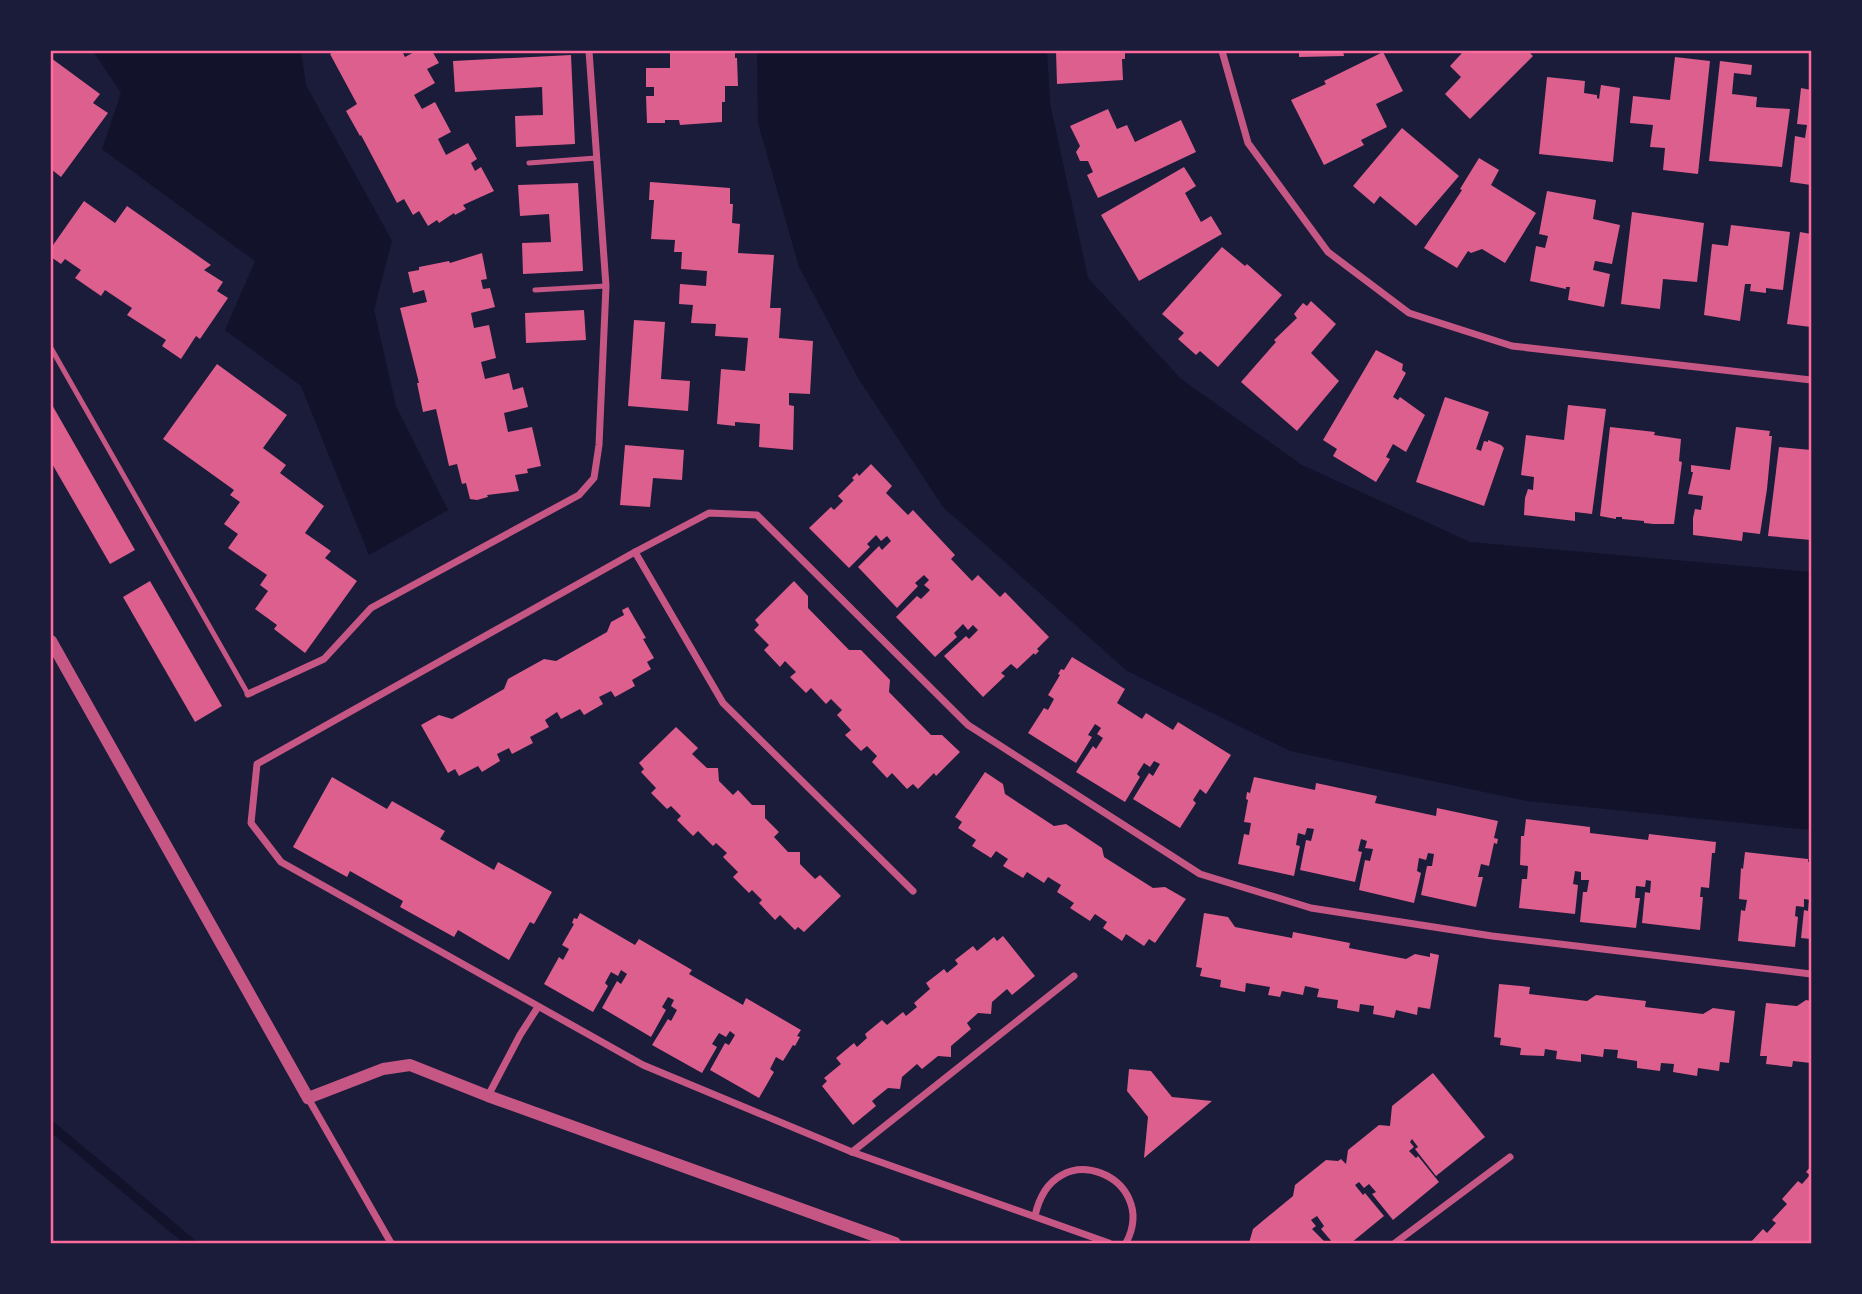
<svg xmlns="http://www.w3.org/2000/svg" width="1862" height="1294" font-family="'Fira Sans Condensed',sans-serif">
  <style>
    .water { fill: #12122b }
    .lines { fill: none; stroke-linecap: round; stroke-linejoin: round }
    .stream { stroke: #12122b; stroke-width: 10 }
    .building { fill: #dd5f8e }
    .service { stroke: #c65784; stroke-width: 5 }
    .minor { stroke: #c65784; stroke-width: 7 }
    .tertiary { stroke: #c65784; stroke-width: 12 }
    .neatline { fill: none; stroke: #ff6b9d; stroke-width: 2.5 }
  </style>
  <rect width="100%" height="100%" fill="#1b1b3a"/>
  <g class="water">
    <path d="M93,51H301L306,85L392,241L374,310L396,406L448,510L369,555L301,386L225,330L255,261L102,149L121,93Z"/>
    <path d="M757,51H1047L1050,103L1088,278L1181,379L1302,465L1470,542L1811,572V830L1527,801L1290,751L1127,671L943,507L858,378L799,267L758,123Z"/>
  </g>
  <g class="lines">
    <path class="stream" d="M51,1126L191,1243"/>
  </g>
  <g class="building">
    <path d="M335,51H402L405,57L416,51H432L439,63L427,69L435,83L414,95L422,109L435,102L451,132L438,139L446,155L468,143L477,159L471,163L475,171L481,167L494,191L463,205L466,209L455,215L454,213L439,223L437,220L428,226L419,211L413,215L404,199L397,203L361,135L360,136L346,111L357,104L330,54Z"/>
    <path d="M670,51H735V58H737L738,86H725V102H722V122L680,125L679,120H665V123H647L646,96H654V87H646V68H670Z"/>
    <path d="M1056,51H1125V59H1122L1123,80L1057,84Z"/>
    <path d="M1299,51H1343L1344,56L1299,57Z"/>
    <path d="M1459,51H1528L1533,56L1470,119L1445,94L1461,77L1450,66L1462,53Z"/>
    <path d="M1383,52L1403,91L1376,104L1387,127L1361,140L1364,145L1324,165L1291,100L1326,84L1324,81Z"/>
    <path d="M571,55L575,144L516,147L515,116L543,115L542,87L455,92L453,61Z"/>
    <path d="M1675,57L1710,61L1698,174L1663,170L1665,148L1650,147L1653,125L1630,123L1633,96L1670,100Z"/>
    <path d="M51,58L100,94L93,103L108,113L61,177L51,169Z"/>
    <path d="M1720,61L1752,65L1751,75L1734,73L1732,94L1757,97L1756,107L1790,109L1782,167L1709,161Z"/>
    <path d="M1547,77L1585,81L1584,93L1597,95V98L1599,99L1601,85L1620,88L1613,162L1539,154Z"/>
    <path d="M1801,88L1811,90V185L1790,182L1795,136L1805,138L1807,125L1797,124Z"/>
    <path d="M1108,109L1117,129L1127,125L1135,142L1181,120L1196,152L1098,198L1087,175L1093,172L1088,161H1080L1076,152L1080,146L1070,126Z"/>
    <path d="M1402,128L1459,176L1416,226L1380,196L1374,204L1353,186Z"/>
    <path d="M1479,158L1499,170L1491,185L1536,213L1505,263L1482,249L1471,253L1468,251L1457,268L1424,248L1462,190L1460,189Z"/>
    <path d="M1184,167L1196,186L1185,193L1201,222L1211,216L1222,234L1139,281L1101,215Z"/>
    <path d="M650,182L730,188V204H733L732,223L740,224L738,253L774,255L770,308H781L779,338L813,341L810,394L789,393V405L794,406L793,450L759,447L760,424L735,422V426L717,424L721,369L745,371L748,338L715,336L716,324L691,323L693,305L679,304L680,284L706,286L707,271L681,269L682,252H674L675,240L651,239L654,200H649Z"/>
    <path d="M578,183L583,271L523,274L522,243L551,242L549,214L520,216L518,185Z"/>
    <path d="M1547,191L1596,200L1593,219L1620,225L1612,264L1595,261L1593,270L1610,274L1604,307L1568,300L1570,287H1566V289L1530,281L1536,246L1545,248L1548,236L1539,234Z"/>
    <path d="M84,201L115,223L127,206L211,265L204,270L223,282L217,291L228,298L200,339L196,336L181,359L162,346L166,340L127,315L132,308L105,290L101,296L75,278L81,270L65,259L61,264L51,257V248Z"/>
    <path d="M1632,212L1704,223L1697,282L1663,279L1660,309L1621,304Z"/>
    <path d="M1731,225L1790,232L1783,290L1766,288V293L1750,291L1751,284H1745L1740,321L1704,315L1712,244L1728,246Z"/>
    <path d="M1800,232L1811,234V327L1787,324Z"/>
    <path d="M1222,247L1245,266L1247,264L1282,295L1218,367L1200,351L1196,355L1178,339L1184,333L1162,314Z"/>
    <path d="M482,253L487,279L481,280L483,289L490,288L495,307L471,313L474,328L489,325L496,358L481,362L485,379L509,373L513,390L523,387L528,407L504,413L508,432L532,427L541,466L527,469L528,473L515,475L519,491L487,495L488,497L477,500L470,499L466,483L462,484L457,464L449,466L436,409L423,412L417,383H419L400,308L427,302L424,290L413,293L408,272L419,270V267L449,261L450,263Z"/>
    <path d="M1311,301L1336,324L1311,353L1339,381L1297,431L1241,382L1276,342L1274,340L1297,318L1294,314L1303,303L1307,306Z"/>
    <path d="M584,310L586,340L526,343L525,313Z"/>
    <path d="M634,320L665,322L661,379L690,381L688,411L628,406Z"/>
    <path d="M1376,350L1403,364L1402,370L1406,373L1393,397L1398,400L1400,397L1425,415L1406,452L1393,444L1386,457L1390,459L1376,482L1333,456L1337,449L1323,440Z"/>
    <path d="M217,364L287,415L263,448L286,465L280,473L324,506L305,533L331,551L325,558L357,581L305,653L274,629L277,625L255,609L268,591L260,585L267,575L228,548L238,534L224,524L240,502L230,495L234,490L163,439Z"/>
    <path d="M1445,397L1489,412L1476,449L1481,451L1484,441L1488,442V440L1501,445L1504,448L1484,506L1416,482Z"/>
    <path d="M51,403L135,550L110,564L51,462Z"/>
    <path d="M1568,405L1606,409L1592,514L1575,512V521L1524,515L1525,498L1528,489L1533,490L1534,477L1521,475L1526,435L1564,440Z"/>
    <path d="M1610,427L1655,432L1654,435L1681,439L1679,461L1682,462L1674,524H1654L1644,523V521L1622,519V517H1616V519L1600,516Z"/>
    <path d="M1736,427L1770,431L1769,436H1772L1767,489L1760,534L1743,532L1742,541L1693,535V518L1695,509L1701,510L1703,496L1688,494L1693,472H1691V465L1730,470Z"/>
    <path d="M625,445L684,450L682,480L653,478L650,507L620,505Z"/>
    <path d="M1779,447L1811,450V540L1768,536Z"/>
    <path d="M871,464L892,486L886,493L908,515L913,510L955,555L951,559L972,581L978,575L1000,597L1005,592L1049,637L1037,649L1039,651L1035,655L1034,653L1017,669L1011,664L1001,673L1005,676L983,697L944,656L966,636L969,639L978,630L973,625L968,630L963,624L954,633L957,637L935,657L896,617L917,596L921,599L930,590L924,585L929,580L924,575L915,583L918,586L897,608L858,567L879,546L882,550L891,541L887,536L881,541L876,535L867,544L870,547L849,568L809,528L831,507L834,510L843,501L838,496L854,480L852,478L857,473L859,476Z"/>
    <path d="M150,581L222,706L195,722L123,597Z"/>
    <path d="M794,581L808,596V608L849,650H861L890,680L889,692L931,735H942L960,752L936,776L934,773L918,789L913,784L907,789L892,773L887,778L872,762L877,756L867,746L861,751L845,735L851,730L837,715L842,710L831,699L826,704L811,688L806,693L790,677L796,672L785,661L780,667L764,650L769,645L754,630L759,625L755,620Z"/>
    <path d="M628,607L646,638L643,639L654,658L647,662L651,669L632,680L635,686L615,697L611,691L599,697L603,704L584,715L580,709L561,719L557,712L545,720L549,727L530,737L533,743L512,754L509,748L497,754L500,761L482,772L478,766L459,776L455,769L448,773L421,725L439,715L452,719L504,689L508,679L544,659L556,661L607,632L611,622L624,615L622,610Z"/>
    <path d="M1072,657L1125,689L1117,703L1142,719L1146,713L1173,730L1178,722L1231,755L1206,794L1200,789L1193,800L1196,803L1180,828L1133,799L1149,773L1153,776L1160,764L1154,761L1150,767L1144,763L1137,774L1140,777L1125,802L1076,772L1093,746L1096,749L1103,738L1097,734L1101,728L1095,724L1088,735L1092,737L1076,763L1028,733L1044,708L1048,710L1054,699L1048,695L1060,675L1058,674L1061,669L1064,670Z"/>
    <path d="M676,727L698,748L692,754L707,768H718L719,781L733,795L738,790L752,805H765V818L779,832L774,837L788,852H800V864L815,879L820,875L841,896L804,932L798,927L795,930L780,915L775,920L759,903L762,900L752,890L749,893L733,877L738,872L723,857L727,853L716,843L713,846L698,831L693,836L677,820L681,816L671,806L667,809L651,793L656,788L641,772L644,769L639,763Z"/>
    <path d="M985,772L1003,784L1005,794L1054,826L1066,824L1102,848L1104,857L1153,888L1165,887L1186,899L1155,943L1149,939L1144,946L1126,934L1122,941L1103,928L1107,922L1095,914L1090,921L1070,908L1074,903L1057,892L1061,885L1048,877L1044,883L1027,872L1023,878L1003,866L1008,859L996,851L991,858L972,846L976,840L958,828L962,822L955,817Z"/>
    <path d="M332,777L387,809L392,801L445,831L440,839L494,870L498,862L552,892L534,924L530,922L509,960L458,930L454,937L400,907L403,901L350,871L347,877L293,847Z"/>
    <path d="M1254,777L1315,790L1316,783L1377,796L1375,803L1436,816L1437,808L1498,821L1494,838L1498,839L1497,844L1494,843L1489,866L1481,864L1478,877H1483L1476,907L1421,895L1427,866H1432L1434,854L1428,853L1426,860L1419,858L1417,871L1421,873L1414,903L1359,890L1365,860L1370,861L1373,849L1365,848L1367,841L1361,839L1358,851L1362,852L1355,882L1300,870L1306,840L1311,841L1314,829L1307,828L1305,835L1298,833L1296,845L1300,846L1294,876L1238,864L1244,834L1249,835L1251,823L1244,822L1248,800L1246,799L1247,792L1250,793Z"/>
    <path d="M1526,819L1590,827V833L1648,840L1649,834L1716,842L1715,853H1712L1709,888L1701,887L1700,897H1703L1700,930L1642,923L1645,892L1650,893L1651,881L1646,880L1645,887L1636,886L1635,898H1640L1636,928L1580,922L1583,892H1587L1589,880H1581V872L1575,871L1573,884L1578,885L1575,914L1519,908L1522,879H1527L1528,866L1520,865L1521,836H1524Z"/>
    <path d="M1745,852L1808,859V862H1811V900L1804,899V907L1796,906L1795,916L1798,917L1795,947L1738,941L1741,910L1745,911L1747,900L1739,899L1741,868L1743,869Z"/>
    <path d="M1809,901H1811V939L1801,938L1804,910L1808,911Z"/>
    <path d="M580,913L635,945L639,939L692,970L689,974L743,1005L746,998L801,1030L797,1036L800,1037L795,1046L793,1045L783,1061L776,1057L770,1069L774,1072L759,1098L710,1070L725,1043L729,1045L735,1035L730,1031L726,1037L719,1033L712,1044L717,1047L702,1073L652,1045L668,1019L671,1021L677,1010L671,1006L674,1000L668,997L662,1007L666,1010L651,1037L602,1008L617,981L621,984L627,974L621,970L618,976L611,972L605,983L608,986L593,1012L544,984L559,957L563,960L569,949L562,945L574,924L572,923L574,918L577,919Z"/>
    <path d="M1204,913L1228,917L1235,927L1292,938L1293,932L1350,943L1349,948L1406,959L1415,954L1430,957V953L1439,955L1430,1009L1418,1007L1417,1015L1396,1010L1394,1018L1373,1014L1374,1006L1360,1004L1359,1012L1337,1008L1338,1000L1317,997L1319,989L1305,986L1303,995L1282,991L1280,997L1268,995L1270,987L1246,983L1245,992L1220,987L1221,980L1200,976L1202,968L1196,967Z"/>
    <path d="M1003,936L1035,976L1012,995L1007,989L992,1002L991,1014L978,1013L967,1023L971,1029L951,1046V1057L938,1056L922,1069L917,1064L902,1077L900,1089L888,1088L872,1101L876,1106L853,1125L822,1086L827,1081L824,1078L841,1064L836,1058L854,1043L857,1047L867,1038L865,1034L882,1020L887,1025L903,1012L906,1016L917,1007L914,1003L930,989L926,983L944,969L947,973L958,964L955,960L973,946L977,951L994,937L997,941Z"/>
    <path d="M1499,984L1530,987L1529,994L1587,1001L1596,995L1646,1001L1645,1007L1703,1014L1713,1008L1735,1011L1729,1063L1720,1062L1719,1071L1698,1068L1697,1076L1673,1072L1674,1064L1661,1063L1660,1071L1637,1068V1061L1617,1058L1618,1050L1604,1049L1603,1057L1581,1054V1062L1556,1059L1557,1051L1545,1049L1544,1056L1520,1055L1521,1048L1500,1045L1501,1038L1494,1037Z"/>
    <path d="M1806,1000L1811,1001V1063L1793,1061L1792,1067L1766,1064L1767,1056H1760L1766,1003L1797,1006Z"/>
    <path d="M1129,1069L1151,1071L1172,1097L1212,1101L1144,1158L1148,1117L1127,1091Z"/>
    <path d="M1433,1073L1485,1137L1436,1176L1415,1149L1418,1147L1412,1139L1410,1142L1414,1147L1409,1151L1416,1158L1418,1156L1439,1182L1393,1220L1372,1194L1376,1192L1369,1184L1364,1188L1359,1182L1355,1185L1363,1195L1365,1193L1384,1216L1351,1243H1333L1321,1229L1324,1226L1317,1216L1311,1220L1316,1226L1312,1229L1326,1243H1249L1253,1229L1293,1196L1295,1185L1326,1160L1338,1161L1341,1159L1346,1164L1348,1150L1379,1125L1390,1126L1392,1106Z"/>
    <path d="M1811,1166V1243H1750L1763,1229L1767,1233L1776,1223L1772,1220L1787,1204L1782,1199L1798,1181L1802,1184L1810,1175L1806,1172Z"/>
  </g>
  <g class="lines">
    <g class="service">
      <path d="M529,163L596,158"/>
      <path d="M535,290L606,286"/>
      <path d="M51,348L248,694"/>
    </g>
    <g class="minor">
      <path d="M1222,51L1248,143L1328,252L1409,313L1512,346L1811,380"/>
      <path d="M635,552L723,703L913,891"/>
      <path d="M248,694L324,659L371,608L579,495L594,478L599,445L606,286L589,51"/>
      <path d="M488,1096L520,1035L538,1007"/>
      <path d="M308,1098L391,1243"/>
      <path d="M852,1152L1074,976"/>
      <path d="M1035,1216C1053,1131 1161,1177 1126,1243"/>
      <path d="M1109,1243L852,1152L643,1065L281,862L251,823L257,764L635,552L709,513L757,515L968,725L1200,874L1311,908L1492,936L1811,974"/>
      <path d="M1395,1243L1510,1157"/>
    </g>
    <path class="tertiary" d="M51,641L308,1098L383,1069L410,1065L488,1096L895,1243"/>
  </g>
  <rect width="1862" height="1294" fill="none" stroke="#1b1b3a" stroke-width="105"/>
  <rect x="52" y="52" width="1758" height="1190" class="neatline"/>
</svg>
